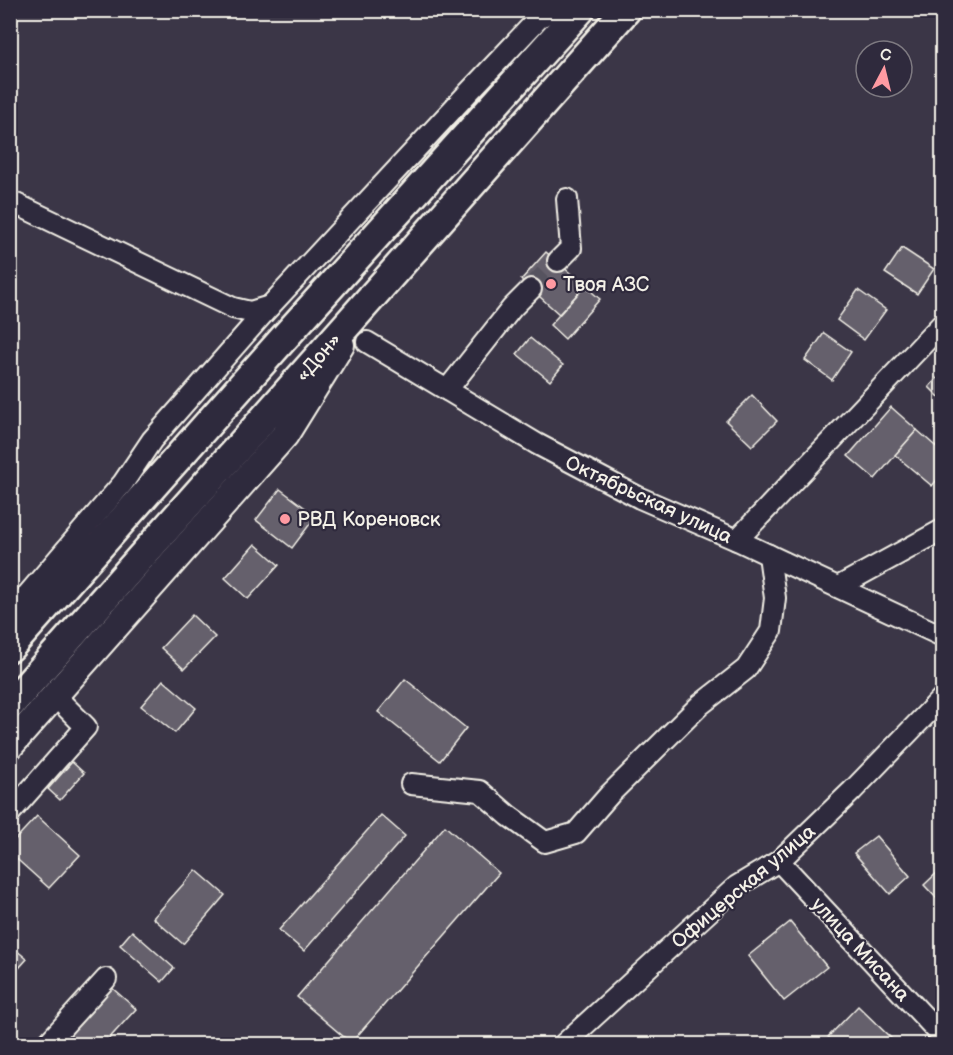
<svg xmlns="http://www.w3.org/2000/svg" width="953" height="1055" font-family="'Balsamiq Sans',sans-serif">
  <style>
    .building { fill: #65616c; stroke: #f4f1e8; stroke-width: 1.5 }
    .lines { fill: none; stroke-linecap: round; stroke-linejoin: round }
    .minor-tunnel { stroke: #57525f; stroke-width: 20; stroke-dasharray: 20 10; stroke-linecap: butt }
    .minor-casing { stroke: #f4f1e8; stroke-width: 24 }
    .major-casing { stroke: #f4f1e8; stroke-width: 30 }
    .highway-casing { stroke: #f4f1e8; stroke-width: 33 }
    .minor { stroke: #2f2a3d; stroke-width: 20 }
    .major { stroke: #2f2a3d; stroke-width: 26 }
    .highway { stroke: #2f2a3d; stroke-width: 28 }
    .poi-dot { fill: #ff9aa2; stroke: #2f2a3d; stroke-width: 2 }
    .labels { text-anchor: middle; stroke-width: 4.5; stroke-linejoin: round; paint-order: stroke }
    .poi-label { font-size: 20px; fill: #f4f1e8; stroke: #2f2a3d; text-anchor: start }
    .street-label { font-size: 20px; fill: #f4f1e8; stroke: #2f2a3d }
  </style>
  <rect width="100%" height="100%" fill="#3b3647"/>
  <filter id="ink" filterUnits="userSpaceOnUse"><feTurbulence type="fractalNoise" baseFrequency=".0167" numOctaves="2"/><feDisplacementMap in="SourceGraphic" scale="12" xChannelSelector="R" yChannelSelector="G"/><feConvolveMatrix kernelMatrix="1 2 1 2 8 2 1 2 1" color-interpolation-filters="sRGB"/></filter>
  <g filter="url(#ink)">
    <g class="building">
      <path d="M902,248L934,269L917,294L885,273Z"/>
      <path d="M546,252L585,286L559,314L521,280Z"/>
      <path d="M585,286L600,299L565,339L550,325Z"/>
      <path d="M858,290L886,310L864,340L837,320Z"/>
      <path d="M824,333L851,352L832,380L805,360Z"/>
      <path d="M530,338L563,365L550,381L517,354Z"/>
      <path d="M942,373V400L929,387Z"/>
      <path d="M752,395L777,421L752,446L726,421Z"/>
      <path d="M891,407L917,430L875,479L848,456Z"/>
      <path d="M917,430L942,452V474L932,486L895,455Z"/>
      <path d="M280,489L316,516L292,548L256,520Z"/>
      <path d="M255,544L279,565L248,599L225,578Z"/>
      <path d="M192,615L215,637L184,669L161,648Z"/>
      <path d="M405,679L466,728L440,761L378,712Z"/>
      <path d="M163,680L196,708L175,733L141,706Z"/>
      <path d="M72,762L84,773L60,800L48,789Z"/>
      <path d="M381,815L405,836L304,951L279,930Z"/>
      <path d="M37,816L80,855L49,888L10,853V845Z"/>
      <path d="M445,826L499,873L351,1043L297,997Z"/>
      <path d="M876,836L910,876L890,894L854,853Z"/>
      <path d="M942,868V904L924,885Z"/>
      <path d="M196,870L225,895L183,944L153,918Z"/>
      <path d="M790,922L827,967L784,1001L748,956Z"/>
      <path d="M132,931L174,968L162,982L120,945Z"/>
      <path d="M10,945L27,959L10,978Z"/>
      <path d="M111,987L136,1009L104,1044H61Z"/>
      <path d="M858,1006L894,1041L891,1044H836L828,1037Z"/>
    </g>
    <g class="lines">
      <path class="minor-tunnel" d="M531,289L558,261"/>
      <g class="minor-casing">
        <g id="minor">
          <path d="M10,201L233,308L250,312L270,306"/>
          <path d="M558,261L571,248L567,199"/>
          <path d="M367,342L537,444L640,498L737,540L942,636"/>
          <path d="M447,390L512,308L531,289"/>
          <path d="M737,540L942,324"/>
          <path d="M838,587L942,530"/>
          <path d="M10,615L123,483L152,440L270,306L467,94L539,18L552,10"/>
          <path d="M411,784L480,791L509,816L545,842L576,833L610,794L700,705L746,669L771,631L775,598L769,555"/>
          <path d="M10,813L86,727L55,696"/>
          <path d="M779,861L942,1036"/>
          <path d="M47,1044L106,979"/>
          <path d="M564,1044L737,886L779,861L852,791L942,698"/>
        </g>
      </g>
      <g class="major-casing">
        <path id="major" d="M10,746L285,435L341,345"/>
      </g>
      <g class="highway-casing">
        <g id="highway">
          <path d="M10,647L283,339L580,10"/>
          <path d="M10,705L626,10"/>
        </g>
      </g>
      <use href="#minor" class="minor"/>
      <use href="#major" class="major"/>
      <use href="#highway" class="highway"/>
    </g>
  </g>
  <g class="poi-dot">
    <circle cx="551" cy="284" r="6"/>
    <circle cx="285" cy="519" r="6"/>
  </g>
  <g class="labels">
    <g class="poi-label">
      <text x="563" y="291">Твоя АЗС</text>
      <text x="297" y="526">РВД Кореновск</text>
    </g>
    <g class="street-label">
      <text transform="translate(318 357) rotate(-49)" y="7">«Дон»</text>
      <text transform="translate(649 499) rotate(25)" y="7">Октябрьская улица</text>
      <text transform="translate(743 886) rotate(-40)" y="7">Офицерская улица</text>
      <text transform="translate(861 949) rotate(47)" y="7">улица Мисана</text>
    </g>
  </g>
  <rect width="953" height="1055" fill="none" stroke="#2f2a3d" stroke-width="36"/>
  <rect x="18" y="18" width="917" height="1019" fill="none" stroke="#f4f1e8" stroke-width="2" filter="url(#ink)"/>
  <g transform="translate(884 69) rotate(7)"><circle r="28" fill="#2f2a3d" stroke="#7e7a81" stroke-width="1.5"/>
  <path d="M0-4.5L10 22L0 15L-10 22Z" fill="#ff9aa2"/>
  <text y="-9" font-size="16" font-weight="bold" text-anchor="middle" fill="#f4f1e8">С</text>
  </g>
</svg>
